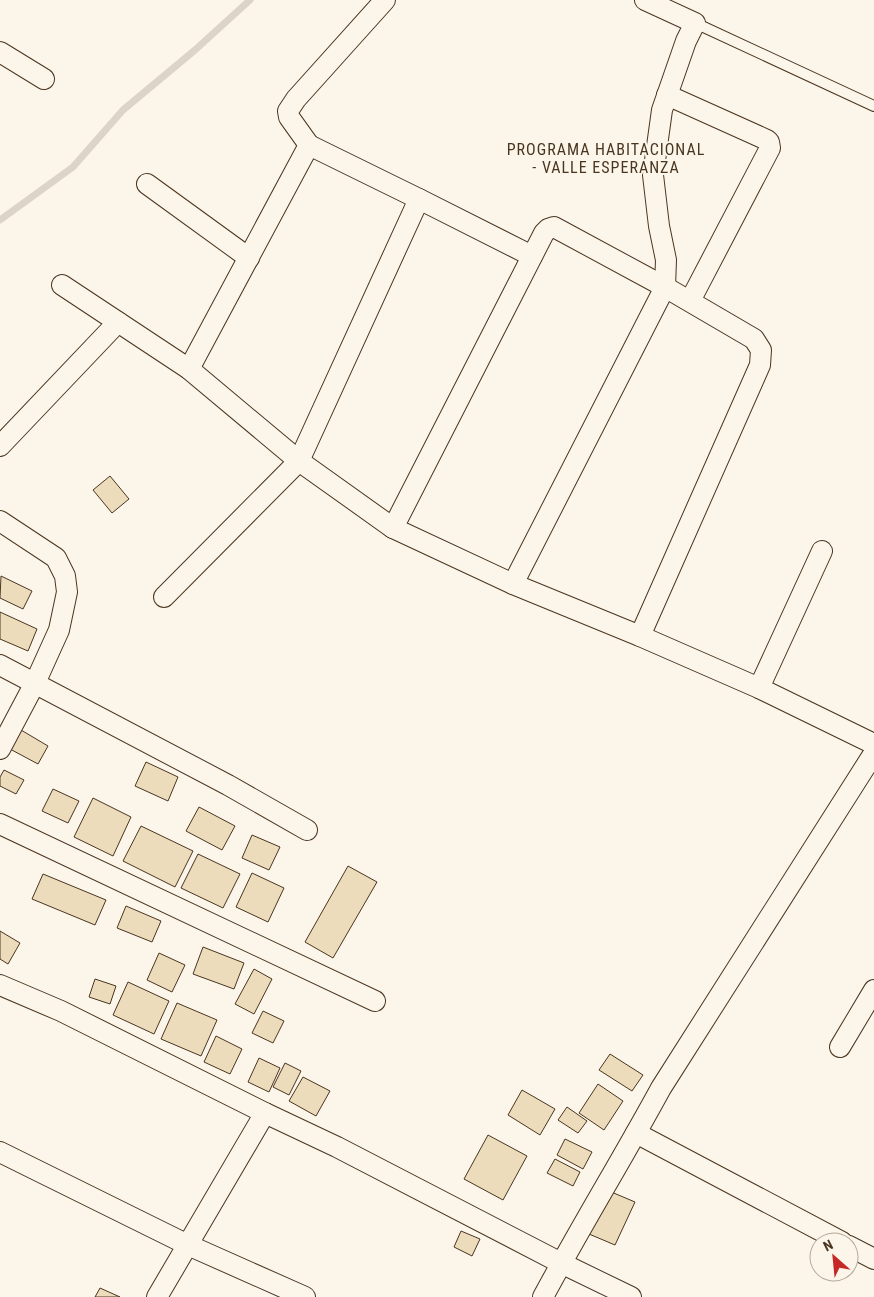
<svg xmlns="http://www.w3.org/2000/svg" width="874" height="1297" font-family="'Roboto Condensed',sans-serif">
  <style>
    .lines { fill: none; stroke-linecap: round; stroke-linejoin: round }
    .stream { stroke: #dcd4c6; stroke-width: 7 }
    .building { fill: #ecdcbc; stroke: #4a3520 }
    .lane-casing { stroke: #4a3520; stroke-width: 12 }
    .street-casing { stroke: #4a3520; stroke-width: 22 }
    .lane { stroke: #fbf6e9; stroke-width: 10 }
    .street { stroke: #fbf6e9; stroke-width: 20 }
    .labels { text-anchor: middle; stroke-width: 4; stroke-linejoin: round; paint-order: stroke }
    .quarter-label { font-size: 16px; letter-spacing: 1px; fill: #4a3520; stroke: #fbf6e9 }
  </style>
  <rect width="100%" height="100%" fill="#fbf6e9"/>
  <g class="lines">
    <path class="stream" d="M0,220L73,167L123,110L195,50L250,0"/>
  </g>
  <g class="building">
    <path d="M110,476L129,499L112,513L93,490Z"/>
    <path d="M1,576L32,591L23,609L0,598Z"/>
    <path d="M0,612L37,629L28,651L0,639Z"/>
    <path d="M21,730L48,746L38,764L10,749Z"/>
    <path d="M146,762L178,777L168,801L135,786Z"/>
    <path d="M4,770L24,780L16,794L0,786V777Z"/>
    <path d="M53,789L79,801L68,823L42,811Z"/>
    <path d="M93,798L131,817L113,856L74,837Z"/>
    <path d="M199,807L235,826L222,850L186,831Z"/>
    <path d="M141,826L193,851L175,887L123,861Z"/>
    <path d="M252,835L280,847L269,870L242,858Z"/>
    <path d="M198,854L240,874L223,908L181,888Z"/>
    <path d="M348,866L377,882L333,958L305,942Z"/>
    <path d="M252,873L284,888L268,922L236,907Z"/>
    <path d="M43,874L106,900L95,925L32,899Z"/>
    <path d="M126,906L161,921L152,942L117,928Z"/>
    <path d="M0,931L20,943L8,964L0,959Z"/>
    <path d="M203,947L244,963L234,989L193,974Z"/>
    <path d="M159,953L185,965L172,992L147,980Z"/>
    <path d="M254,969L272,979L254,1014L235,1004Z"/>
    <path d="M95,979L116,986L110,1004L89,997Z"/>
    <path d="M128,982L169,1001L154,1034L113,1015Z"/>
    <path d="M177,1003L217,1020L201,1056L161,1039Z"/>
    <path d="M263,1011L284,1021L273,1043L252,1033Z"/>
    <path d="M216,1036L242,1049L230,1074L204,1062Z"/>
    <path d="M610,1054L643,1075L632,1091L599,1070Z"/>
    <path d="M259,1058L280,1068L269,1092L248,1082Z"/>
    <path d="M285,1063L301,1071L289,1095L273,1087Z"/>
    <path d="M303,1077L330,1091L316,1116L289,1101Z"/>
    <path d="M598,1084L623,1101L604,1130L579,1113Z"/>
    <path d="M522,1090L555,1109L540,1135L508,1115Z"/>
    <path d="M567,1107L587,1121L578,1133L558,1120Z"/>
    <path d="M488,1135L527,1156L503,1200L464,1179Z"/>
    <path d="M565,1139L592,1152L583,1169L557,1155Z"/>
    <path d="M555,1159L580,1172L573,1186L547,1173Z"/>
    <path d="M609,1191L635,1202L615,1245L589,1234Z"/>
    <path d="M461,1231L480,1239L472,1256L454,1247Z"/>
    <path d="M100,1288L120,1297H95Z"/>
  </g>
  <g class="lines">
    <g class="lane-casing">
      <path id="lane" d="M695,23L874,106"/>
    </g>
    <g class="street-casing">
      <g id="street">
        <path d="M0,52L44,79"/>
        <path d="M667,95L767,140L769,142L770,148L690,301"/>
        <path d="M147,184L249,258"/>
        <path d="M419,199L532,256"/>
        <path d="M62,285L189,369L299,461L393,528L513,584L640,636L759,688L874,744"/>
        <path d="M189,369L309,145L289,117L288,111L296,99L385,0"/>
        <path d="M0,446L118,322"/>
        <path d="M0,521L56,558L65,576L67,592L59,630L35,683L0,749"/>
        <path d="M393,528L544,233L548,229L554,227L665,287L754,339L761,350L760,365L640,636"/>
        <path d="M513,584L665,287L666,260L659,226L653,175L662,110L686,41L695,23L645,0"/>
        <path d="M164,597L299,461L419,199L309,145"/>
        <path d="M0,665L228,785L307,830"/>
        <path d="M759,688L822,551"/>
        <path d="M0,824L375,1001"/>
        <path d="M0,985L61,1011L265,1113L337,1147L561,1263L631,1297"/>
        <path d="M840,1047L874,990"/>
        <path d="M636,1133L842,1242"/>
        <path d="M0,1152L188,1245L305,1297"/>
        <path d="M849,1246L874,1259"/>
        <path d="M157,1297L265,1113"/>
        <path d="M543,1297C581,1226 623,1158 661,1088L874,753"/>
      </g>
    </g>
    <use href="#lane" class="lane"/>
    <use href="#street" class="street"/>
  </g>
  <g class="labels">
    <g class="quarter-label">
      <text x="606" y="155">PROGRAMA HABITACIONAL<tspan x="606" dy="18">- VALLE ESPERANZA</tspan></text>
    </g>
  </g>
  <g transform="translate(834 1257) rotate(333)"><circle r="24" fill="#fbf6e9" stroke="#b4a999"/>
  <path d="M0-4L9 19L0 12L-9 19Z" fill="#c62828"/>
  <text y="-8" font-size="14" font-weight="bold" text-anchor="middle" fill="#4a3520">N</text>
  </g>
</svg>
